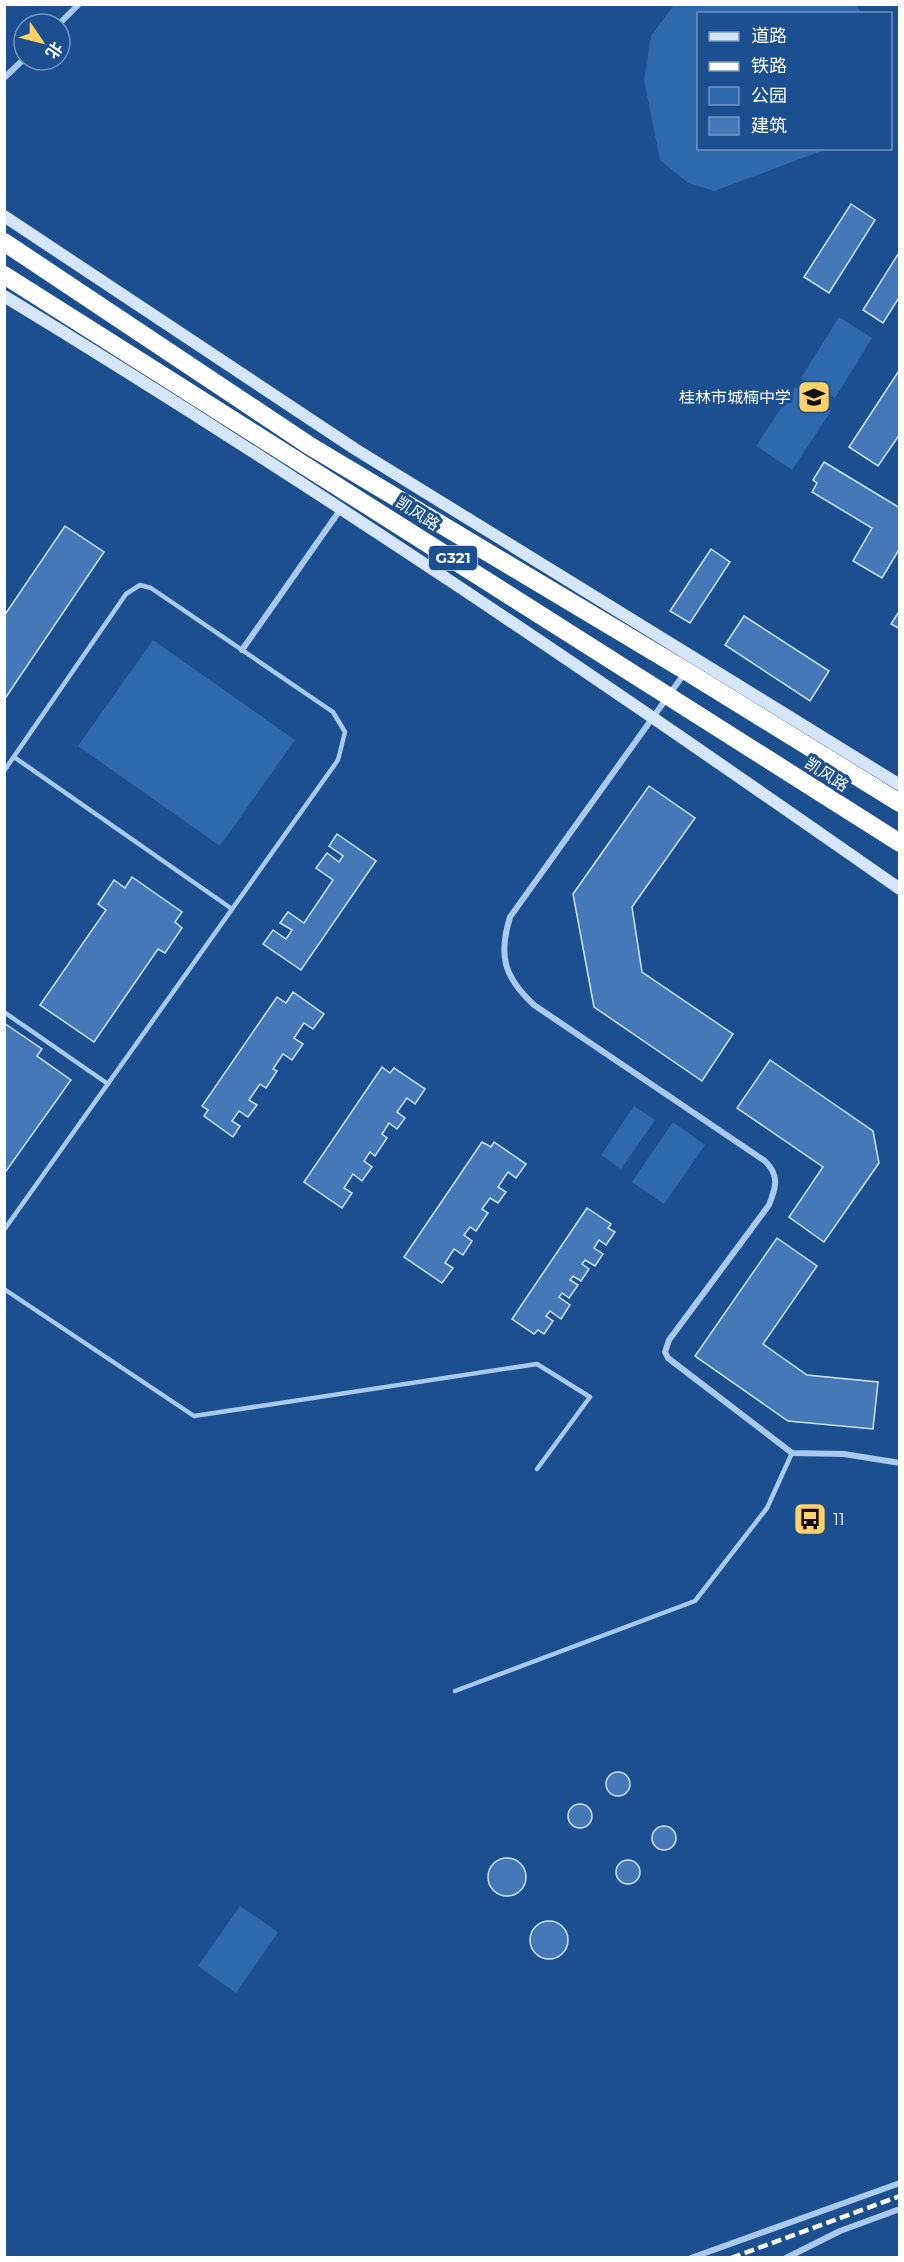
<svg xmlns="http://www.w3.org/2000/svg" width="904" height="2262" font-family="Montserrat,'Noto Sans SC',sans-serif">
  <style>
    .green { fill: #2e69ad }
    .building { fill: #4478b7; stroke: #cfe3fa; stroke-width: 1.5 }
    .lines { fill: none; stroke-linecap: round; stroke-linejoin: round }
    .lane { stroke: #a9c9ee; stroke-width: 4.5 }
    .street { stroke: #a9c9ee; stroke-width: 6 }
    .secondary { stroke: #d6e6fa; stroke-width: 12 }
    .highway { stroke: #fff; stroke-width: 18 }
    .rail { stroke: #fff; stroke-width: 4.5; stroke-dasharray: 10 4.5; stroke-linecap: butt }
    .labels { text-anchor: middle; stroke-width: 6; stroke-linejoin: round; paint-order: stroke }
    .shield { fill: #1b4f8f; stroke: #bbcadd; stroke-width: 1.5 }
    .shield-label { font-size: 15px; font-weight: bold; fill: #fff }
    .poi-label { font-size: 16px; fill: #fff; stroke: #1b4f8f; text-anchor: end }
    .street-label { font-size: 16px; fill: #fff; stroke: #1b4f8f }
  </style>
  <rect width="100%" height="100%" fill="#1b4f8f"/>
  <g class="green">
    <path d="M674,5H856L861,13L698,14V148L827,149L714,191L688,183L660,160L644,80L651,36Z"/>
    <path d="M839,317L872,338L835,398L801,378Z"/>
    <path d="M795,387L831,411L792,470L756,446Z"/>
    <path d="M153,640L295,740L220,846L78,746Z"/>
    <path d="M634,1106L655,1120L621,1169L601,1155Z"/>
    <path d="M673,1122L705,1145L664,1204L632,1182Z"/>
    <path d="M240,1906L278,1932L236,1993L198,1966Z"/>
  </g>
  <g class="building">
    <path d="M851,204L875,220L829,293L804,277Z"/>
    <path d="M900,251V296L883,323L863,310Z"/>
    <path d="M900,369V434L878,466L849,447Z"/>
    <path d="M824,462L900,508V548L882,578L853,561L872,528L812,492L817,483L813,480Z"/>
    <path d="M65,526L104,552L4,700V616Z"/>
    <path d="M711,549L730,562L690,623L670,611Z"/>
    <path d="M900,610V629L891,624Z"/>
    <path d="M744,616L829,671L810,701L725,645Z"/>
    <path d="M649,786L695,818L632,907L642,972L733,1034L702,1081L594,1007L573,894Z"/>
    <path d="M337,834L376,861L301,970L263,944L273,930L286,939L292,930L280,923L288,912L304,923L333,880L316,868L327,853L339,862L343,856L329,846Z"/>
    <path d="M132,877L182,912L175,922L182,928L165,953L158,949L94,1042L40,1005L106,910L98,904L114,880L125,888Z"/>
    <path d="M293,992L324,1014L313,1029L304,1023L294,1038L303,1044L292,1060L283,1054L273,1069L277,1071L266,1088L260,1084L249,1100L257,1105L248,1117L239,1111L232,1121L240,1126L233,1137L204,1116L208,1110L202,1106L277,997L286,1003Z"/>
    <path d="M4,1023L42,1049L37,1056L71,1080L4,1174Z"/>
    <path d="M770,1060L873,1131L879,1163L824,1242L789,1217L823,1167L737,1108Z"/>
    <path d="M382,1067L390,1073L394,1068L425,1089L415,1104L407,1098L397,1112L405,1118L397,1129L389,1123L382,1134L387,1138L375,1156L370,1152L364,1161L372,1167L362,1181L353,1174L344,1188L352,1193L342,1208L304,1182Z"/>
    <path d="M482,1142L491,1147L494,1142L526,1164L516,1178L508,1172L498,1187L506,1192L498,1203L490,1198L482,1209L488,1213L476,1231L470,1227L464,1235L472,1241L463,1255L454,1249L445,1263L453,1268L442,1283L404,1257Z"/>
    <path d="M587,1208L611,1224L608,1228L615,1232L606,1245L599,1240L594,1248L603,1254L595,1266L585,1260L582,1264L589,1269L581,1281L573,1276L570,1280L578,1285L569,1298L562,1293L559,1297L570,1305L561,1319L550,1311L546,1316L553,1321L544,1334L538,1330L534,1334L512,1319Z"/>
    <path d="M777,1238L817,1266L763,1344L807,1375L878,1382L873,1429L788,1421L695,1356Z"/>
    <circle cx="618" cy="1784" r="12"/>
    <circle cx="580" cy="1816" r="12"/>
    <circle cx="664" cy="1838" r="12"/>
    <circle cx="507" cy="1877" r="19"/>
    <circle cx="628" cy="1872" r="12"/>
    <circle cx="549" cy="1940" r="19"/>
  </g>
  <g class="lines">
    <g class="lane">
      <path d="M14,757L232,909"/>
      <path d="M4,771L126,594L140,585L151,588L333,712L345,732L338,760L4,1230"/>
      <path d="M4,1012L108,1084"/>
      <path d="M4,1289L194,1416L537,1364L590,1397L537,1469"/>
      <path d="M455,1691L695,1601L767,1508L792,1453"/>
    </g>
    <g class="street">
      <path d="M59,24L79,4"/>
      <path d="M4,78L24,59"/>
      <path d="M242,650L340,510"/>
      <path d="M684,674L510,917C498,956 504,977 534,1005L765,1161C780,1176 776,1187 769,1205L669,1340L665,1352L668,1358L792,1453L844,1454L900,1463"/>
      <path d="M691,2258L900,2183"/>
      <path d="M786,2258L840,2231L900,2209"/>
    </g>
    <g class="secondary">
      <path d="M4,216L355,449L900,785"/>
      <path d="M4,296C310,482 607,684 900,889"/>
    </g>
    <g class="highway">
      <path d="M4,242L310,446L686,671L900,803"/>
      <path d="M4,275L900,843"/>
    </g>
    <path class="rail" d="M731,2258L900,2196"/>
  </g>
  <defs>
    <g id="school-square" transform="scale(1.725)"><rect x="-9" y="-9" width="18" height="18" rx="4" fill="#ffd166" stroke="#1b4f8f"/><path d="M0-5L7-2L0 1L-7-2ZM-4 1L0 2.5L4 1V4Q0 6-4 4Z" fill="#111"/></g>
    <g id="bus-square" transform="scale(1.725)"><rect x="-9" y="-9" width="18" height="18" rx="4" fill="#ffd166" stroke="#1b4f8f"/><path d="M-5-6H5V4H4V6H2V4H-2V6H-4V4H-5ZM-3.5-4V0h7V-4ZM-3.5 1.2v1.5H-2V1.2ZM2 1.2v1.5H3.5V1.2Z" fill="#111"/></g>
  </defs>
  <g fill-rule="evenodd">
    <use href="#school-square" x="814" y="397"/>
    <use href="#bus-square" x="810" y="1519"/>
  </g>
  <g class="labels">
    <rect class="shield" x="429" y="546" width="48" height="24" rx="4.5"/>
    <g class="shield-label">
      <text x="453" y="563">G321</text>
    </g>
    <g class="poi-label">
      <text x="791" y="403">桂林市城楠中学</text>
      <text x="833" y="1525" text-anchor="start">11</text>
    </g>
    <g class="street-label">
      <text transform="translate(418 513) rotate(33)" y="6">凯风路</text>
      <text transform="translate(827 774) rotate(33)" y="6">凯风路</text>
    </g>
  </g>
  <rect width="904" height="2262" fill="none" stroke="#ffffff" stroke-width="12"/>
  <rect x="697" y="12" width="195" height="138" fill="#1b4f8f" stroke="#7695bc" stroke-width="1.5"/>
  <rect x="709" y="32" width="30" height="9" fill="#d6e6fa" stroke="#7695bc" stroke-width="1.5"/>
  <text x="751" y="42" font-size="18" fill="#ffffff">道路</text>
  <rect x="709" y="62" width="30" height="9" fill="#ffffff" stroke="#7695bc" stroke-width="1.5"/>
  <text x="751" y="72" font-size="18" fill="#ffffff">铁路</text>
  <rect x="709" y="87" width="30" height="18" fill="#2e69ad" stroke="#7695bc" stroke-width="1.5"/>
  <text x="751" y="102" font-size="18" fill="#ffffff">公园</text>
  <rect x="709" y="117" width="30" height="18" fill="#4478b7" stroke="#7695bc" stroke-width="1.5"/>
  <text x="751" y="132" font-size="18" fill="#ffffff">建筑</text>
  <g transform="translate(42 42) rotate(125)"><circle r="28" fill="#1b4f8f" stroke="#7695bc" stroke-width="1.5"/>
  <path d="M0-4.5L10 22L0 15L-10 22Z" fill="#ffd166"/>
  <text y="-9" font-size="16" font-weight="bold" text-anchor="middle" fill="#ffffff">北</text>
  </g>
</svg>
